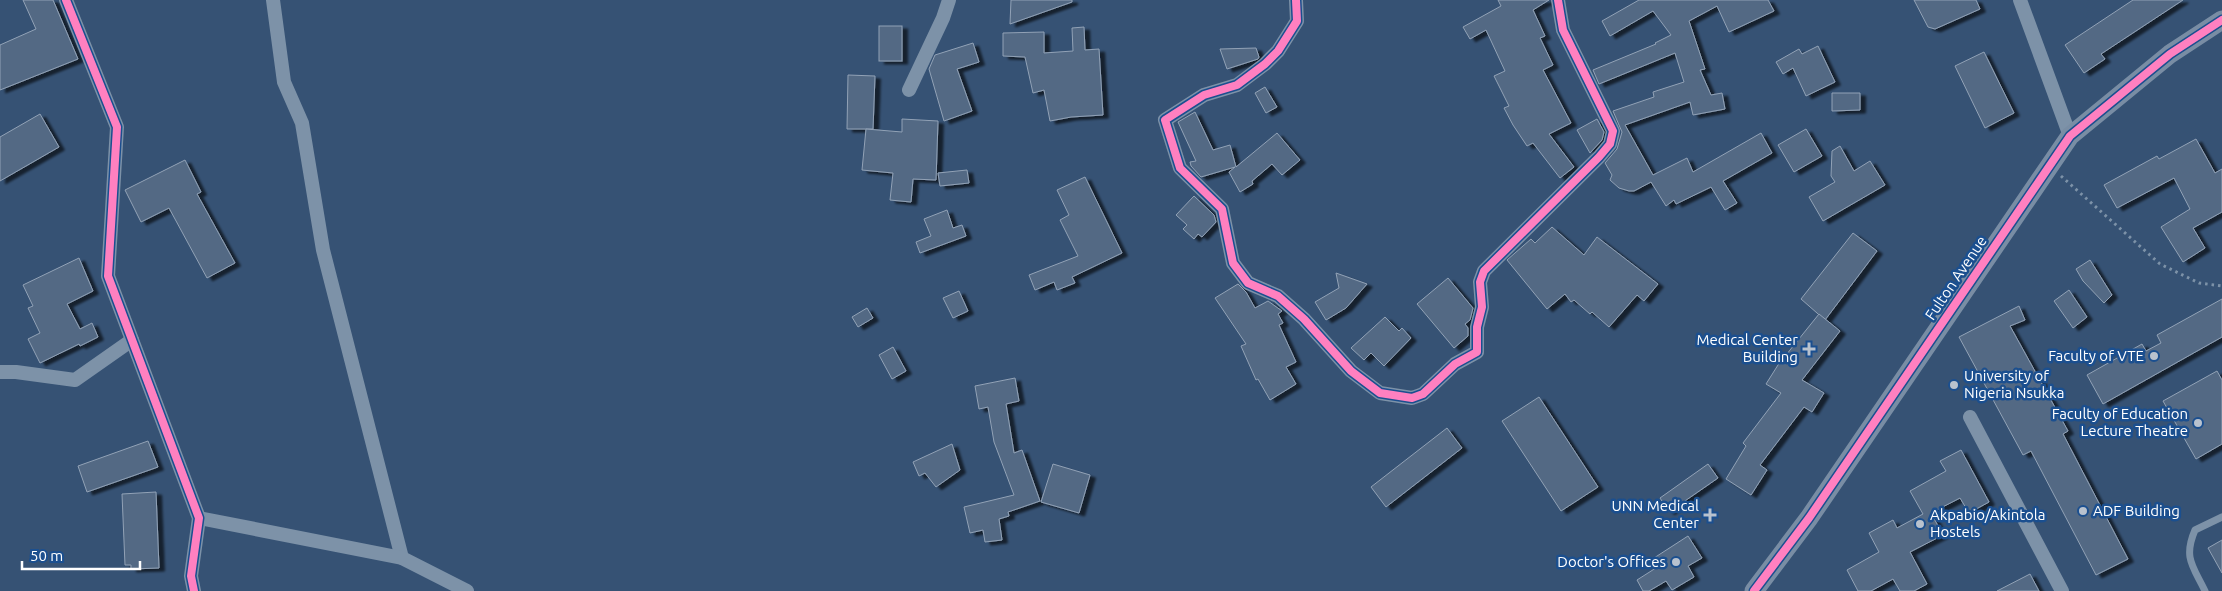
<svg xmlns="http://www.w3.org/2000/svg" width="2222" height="591" font-family="Ubuntu,sans-serif">
  <style>
    .building { fill: #526984; stroke: #92a2b6; filter: url(#shadow) }
    .lines { fill: none; stroke-linecap: round; stroke-linejoin: round }
    .path { stroke: #7d92a8; stroke-width: 3; stroke-dasharray: 2.5 4; stroke-linecap: butt }
    .lane { stroke: #7d92a8; stroke-width: 7 }
    .street { stroke: #7d92a8; stroke-width: 14 }
    .secondary { stroke: #798da4; stroke-width: 19 }
    .cycleway-casing { stroke: #1b4f8f; stroke-width: 11 }
    .cycleway { stroke: #ff80c0; stroke-width: 8 }
    .poi-dot { fill: #b9c2ce; stroke: #1b4f8f; stroke-width: 2 }
    .labels { text-anchor: middle; stroke-width: 5; stroke-linejoin: round; paint-order: stroke }
    .street-label { font-size: 15px; fill: #fff; stroke: #1b4f8f }
    .poi-label { font-size: 15px; fill: #fff; stroke: #1b4f8f; text-anchor: end }
  </style>
  <defs>
    <filter id="shadow"><feDropShadow dx="5.5" dy="3" stdDeviation="1" flood-color="#0009"/></filter>
  </defs>
  <rect width="100%" height="100%" fill="#365274"/>
  <g class="building">
    <path d="M23,0H53L78,59L0,90V45L36,29Z"/>
    <path d="M1011,0H1072V2L1010,24Z"/>
    <path d="M1498,0H1549L1533,10L1545,36L1540,38L1553,65L1543,70L1571,123L1549,134L1574,167L1560,178L1533,143L1527,146L1513,125L1504,108L1509,106L1494,76L1505,71L1486,30L1470,39L1463,27L1501,6Z"/>
    <path d="M1639,0H1768L1774,11L1729,32L1717,6L1689,21L1705,69L1700,70L1711,95L1722,93L1725,109L1693,115L1690,102L1625,125L1653,175L1687,158L1693,172L1761,133L1772,153L1723,181L1737,203L1725,210L1711,187L1676,204L1674,200L1666,206L1651,182L1634,191H1629L1619,188L1610,180L1612,175L1605,163L1617,149L1622,132L1613,111L1654,97L1653,92L1684,82L1675,53L1599,84L1593,70L1656,44L1655,43L1671,35L1653,11L1610,36L1602,21Z"/>
    <path d="M1914,0H1976L1980,9L1935,29L1928,27Z"/>
    <path d="M2133,0H2183L2101,54L2105,59L2084,73L2065,45Z"/>
    <rect x="879" y="26" width="23" height="35"/>
    <path d="M1084,27L1085,50L1099,49L1103,115L1071,117L1050,121L1044,90L1033,93L1025,57L1003,56V33L1044,32V53L1073,51L1072,28Z"/>
    <path d="M973,43L979,62L957,69L972,111L944,121L929,69L935,55Z"/>
    <path d="M1818,46L1835,82L1806,96L1793,68L1783,74L1776,62L1799,49L1802,54Z"/>
    <path d="M1256,48L1259,57L1258,59L1227,69L1220,49Z"/>
    <path d="M1984,52L2014,113L1985,128L1955,66Z"/>
    <path d="M848,75L875,76L873,129H847Z"/>
    <path d="M1265,87L1277,107L1266,113L1255,93Z"/>
    <path d="M1832,93H1860V110L1832,111Z"/>
    <path d="M1195,112L1213,150L1230,145L1236,167L1277,133L1300,160L1282,175L1272,164L1252,181L1253,184L1240,192L1229,172L1235,167L1201,177L1191,166L1190,162L1196,161L1178,122Z"/>
    <path d="M40,114L59,147L0,181V137Z"/>
    <path d="M902,119L938,121L936,180L913,179L911,202L890,200L893,173L862,170L866,129L902,132Z"/>
    <path d="M1597,119L1604,132L1602,140L1590,153L1577,130Z"/>
    <path d="M1806,129L1822,156L1794,172L1778,145Z"/>
    <path d="M2196,139L2215,173L2222,169V212L2193,228L2205,248L2183,262L2161,227L2190,209L2174,178L2117,208L2104,185L2157,156L2159,159Z"/>
    <path d="M1840,146L1854,171L1870,161L1885,185L1823,221L1809,197L1835,182L1831,176L1832,151Z"/>
    <path d="M185,160L201,192L197,194L235,263L207,278L169,208L141,222L125,190Z"/>
    <path d="M967,170L969,183L940,186L938,173Z"/>
    <path d="M1085,177L1122,253L1072,277L1075,283L1057,290L1054,282L1035,290L1029,275L1078,256L1060,220L1069,215L1057,190Z"/>
    <path d="M1194,196L1214,215L1216,222L1202,237L1198,234L1194,239L1183,229L1187,225L1176,215Z"/>
    <path d="M947,210L953,228L962,225L966,236L920,253L916,242L931,236L924,219Z"/>
    <path d="M1552,227L1584,255L1597,237L1658,284L1644,301L1637,295L1609,327L1592,312L1590,314L1574,300L1571,302L1565,294L1547,309L1507,260L1531,239L1535,243Z"/>
    <path d="M1853,233L1877,251L1825,320L1801,299Z"/>
    <path d="M79,258L93,291L67,304L80,329L92,323L98,337L80,346L79,344L40,363L28,339L40,333L28,308L33,306L23,285Z"/>
    <path d="M2090,260L2112,295L2104,303L2083,281L2076,269Z"/>
    <path d="M1336,273L1367,284L1346,308L1326,320L1315,302L1339,288Z"/>
    <path d="M1448,278L1473,308L1470,320L1465,324L1468,328V336L1454,348L1417,304Z"/>
    <path d="M1238,284L1246,292L1255,308L1268,301L1282,311L1278,314L1283,323L1279,325L1296,362L1286,367L1296,384L1270,400L1258,379L1256,380L1241,346L1246,344L1215,298Z"/>
    <path d="M2069,290L2087,317L2073,328L2054,301Z"/>
    <path d="M959,291L968,311L953,318L943,298Z"/>
    <path d="M2222,299V337L2103,404L2087,375L2142,344L2146,351L2161,343L2157,335Z"/>
    <path d="M2019,306L2025,320L2010,326L2068,431L2063,434L2128,559L2096,575L2031,451L2023,455L1959,337Z"/>
    <path d="M867,308L873,318L858,327L852,317Z"/>
    <path d="M1819,314L1840,331L1802,380L1824,393L1812,412L1804,407L1760,465L1767,470L1751,495L1726,479L1746,446L1743,443L1781,393L1766,384L1778,365Z"/>
    <path d="M1385,317L1399,331L1402,328L1411,338L1384,366L1371,353L1364,360L1351,348Z"/>
    <path d="M893,347L906,371L892,379L879,355Z"/>
    <path d="M2217,371L2222,380V444L2196,459L2163,401Z"/>
    <path d="M1015,378L1019,401L1006,404L1014,453L1022,450L1040,501L1008,512L1009,516L999,519L1002,540L985,542L983,530L970,533L964,507L1014,495L994,442L988,407L979,409L975,386Z"/>
    <path d="M1539,397L1598,487L1561,511L1502,421Z"/>
    <path d="M1447,428L1462,448L1386,507L1371,487Z"/>
    <path d="M148,441L158,467L87,492L78,466Z"/>
    <path d="M952,444L960,470L936,487L925,473L919,476L913,462Z"/>
    <path d="M1961,450L1989,502L1969,513L1960,498L1931,513L1943,535L1910,552L1927,584L1914,591H1900L1893,579L1871,591H1858L1847,570L1879,552L1869,533L1893,520L1897,528L1923,514L1910,491L1946,471L1940,461Z"/>
    <path d="M1053,464L1090,475L1079,513L1041,502Z"/>
    <path d="M1708,464L1718,478L1669,512L1660,498Z"/>
    <path d="M156,492L159,568L131,569V565H125L122,494Z"/>
    <path d="M1688,536L1702,558L1688,566L1694,577L1672,590L1666,581L1649,591H1643L1637,580L1659,566L1654,558Z"/>
    <path d="M2222,540V573L2208,548Z"/>
    <path d="M2030,574L2039,591H1997Z"/>
  </g>
  <g class="lines">
    <path class="path" d="M2061,176L2160,264L2199,283L2222,286"/>
    <path class="lane" d="M2205,591C2193,566 2183,558 2195,530L2222,517"/>
    <g class="street">
      <path d="M66,0L117,127L108,276L199,518L191,576L194,591"/>
      <path d="M273,0L284,82L302,123L323,250L402,558"/>
      <path d="M1296,0L1297,21L1278,51L1265,64L1237,85L1204,95L1165,120L1180,168L1222,209L1233,263L1248,283L1278,296L1304,319L1351,371L1380,393L1412,398L1423,394L1455,364L1477,352V327L1482,307L1480,282L1484,271L1599,157L1610,144L1613,131L1563,30L1558,0"/>
      <path d="M2020,0L2070,136"/>
      <path d="M909,90L943,18L949,0"/>
      <path d="M0,372H16L75,380L132,340"/>
      <path d="M1970,417L2062,591"/>
      <path d="M199,518L402,558L467,591"/>
    </g>
    <path class="secondary" d="M1754,591L1809,518L2070,136L2170,54L2222,20"/>
    <g class="cycleway-casing">
      <g id="cycleway">
        <path d="M66,0L117,127L108,276L199,518L191,576L194,591"/>
        <path d="M1296,0L1297,21L1278,51L1265,64L1237,85L1204,95L1165,120L1180,168L1222,209L1233,263L1248,283L1278,296L1304,319L1351,371L1380,393L1412,398L1423,394L1455,364L1477,352V327L1482,307L1480,282L1484,271L1599,157L1610,144L1613,131L1563,30L1558,0"/>
        <path d="M1754,591L1809,518L2070,136L2170,54L2222,20"/>
      </g>
    </g>
    <use href="#cycleway" class="cycleway"/>
  </g>
  <g class="poi-dot">
    <path d="M1806.5 341.5h5v5h5v5h-5v5h-5v-5h-5v-5h5z"/>
    <circle cx="2154" cy="356" r="5"/>
    <circle cx="1954" cy="385" r="5"/>
    <circle cx="2198" cy="423" r="5"/>
    <circle cx="2083" cy="511" r="5"/>
    <path d="M1707.5 507.5h5v5h5v5h-5v5h-5v-5h-5v-5h5z"/>
    <circle cx="1920" cy="524" r="5"/>
    <circle cx="1676" cy="562" r="5"/>
  </g>
  <g class="labels">
    <g class="street-label">
      <text transform="translate(1956 278) rotate(-56)" y="5">Fulton Avenue</text>
    </g>
    <g class="poi-label">
      <text x="1798" y="345">Medical Center<tspan x="1798" dy="17">Building</tspan></text>
      <text x="2144" y="361">Faculty of VTE</text>
      <text x="1964" y="381" text-anchor="start">University of<tspan x="1964" dy="17">Nigeria Nsukka</tspan></text>
      <text x="2188" y="419">Faculty of Education<tspan x="2188" dy="17">Lecture Theatre</tspan></text>
      <text x="1699" y="511">UNN Medical<tspan x="1699" dy="17">Center</tspan></text>
      <text x="2093" y="516" text-anchor="start">ADF Building</text>
      <text x="1930" y="520" text-anchor="start">Akpabio/Akintola<tspan x="1930" dy="17">Hostels</tspan></text>
      <text x="1666" y="567">Doctor's Offices</text>
    </g>
  </g>
  <path d="M22 561v8h118v-8" fill="none" stroke="#ffffff" stroke-width="2.5"/>
  <text x="30" y="561" font-size="15" fill="#ffffff" stroke="#1b4f8f" stroke-width="4" paint-order="stroke">50 m</text>
</svg>
